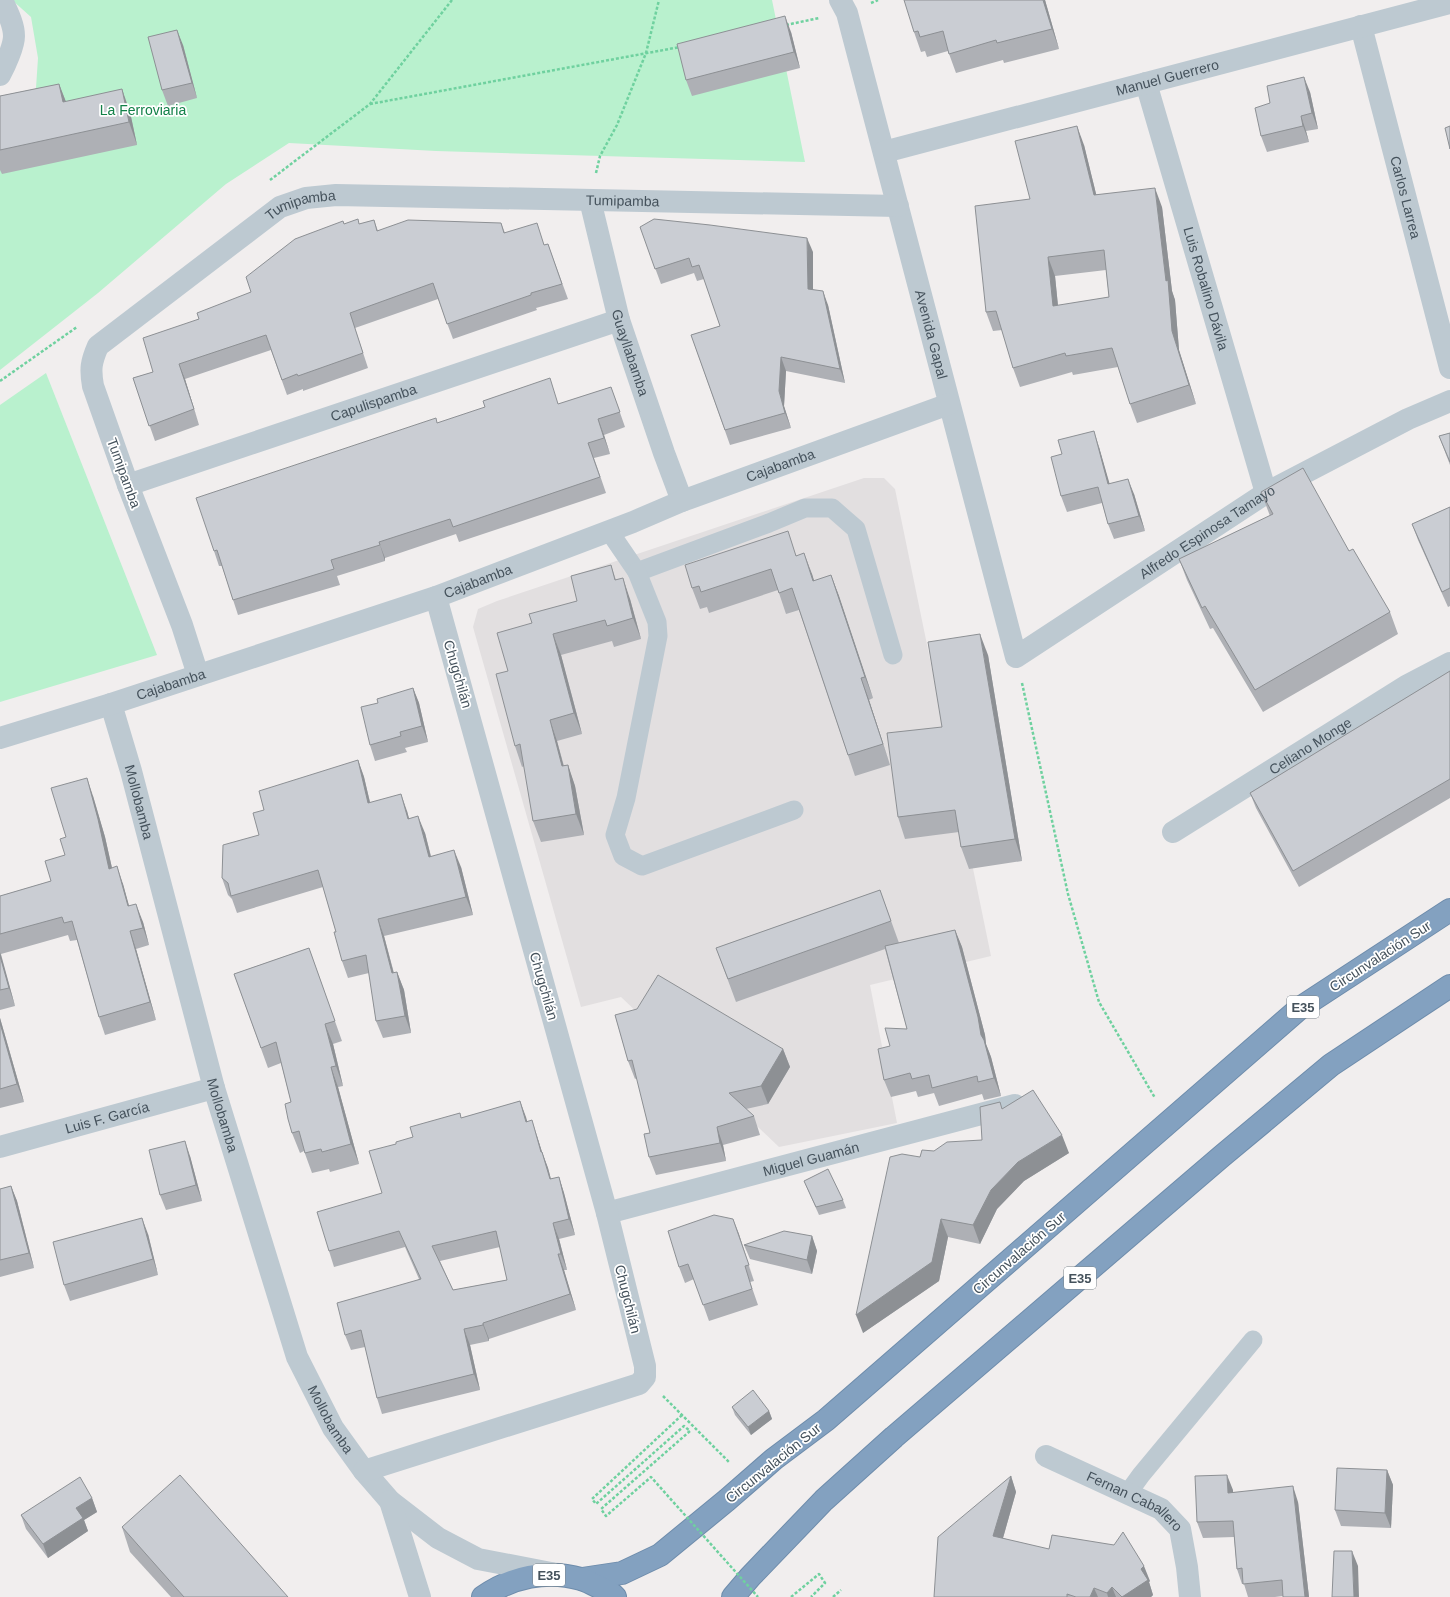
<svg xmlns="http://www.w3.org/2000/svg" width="1450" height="1597" font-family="Helvetica,sans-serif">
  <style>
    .education { fill: #e2dfe0 }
    .green { fill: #b9f1ce }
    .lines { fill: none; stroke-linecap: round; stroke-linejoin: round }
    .highway-casing { stroke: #6e8cab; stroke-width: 24 }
    .path { stroke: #6fd19f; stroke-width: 2.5; stroke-dasharray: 3 2; stroke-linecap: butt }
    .lane { stroke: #bdc9d1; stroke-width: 19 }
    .street { stroke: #bdc9d1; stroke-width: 22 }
    .highway { stroke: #83a1c0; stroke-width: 22 }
    .path-bridge { stroke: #6fd19f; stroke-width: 2.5; stroke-dasharray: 3 2; stroke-linecap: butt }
    .wall { fill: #aeb0b5; fill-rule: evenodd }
    .shaded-wall { fill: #8d9094 }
    .building { fill: #cacdd3; stroke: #8d9094; fill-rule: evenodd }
    .labels { text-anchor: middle; stroke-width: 3.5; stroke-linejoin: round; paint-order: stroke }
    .shield { fill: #fff; stroke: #7d868d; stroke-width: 1 }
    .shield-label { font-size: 13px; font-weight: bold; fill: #45525c }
    .street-label { font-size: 14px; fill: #45525c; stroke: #fff }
    .park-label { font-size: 14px; fill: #128148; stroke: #fff }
  </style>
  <rect width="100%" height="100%" fill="#f1eeee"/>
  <path class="education" d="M864,478H884L895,489L991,956L870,985L897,1123L779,1147L621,997L581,1007L473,627L478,609L497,601Z"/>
  <g class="green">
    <path d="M12,0H772L805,162L436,151L289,143L226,184L98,293L0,370V127L36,88L38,58L31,17Z"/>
    <path d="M46,373L157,655L0,702V405Z"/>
  </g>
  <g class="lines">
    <g class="highway-casing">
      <g id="highway">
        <path d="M582,1579L622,1573L660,1555L727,1500L774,1459L826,1420L1300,1008L1450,910"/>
        <path d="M483,1597C511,1577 547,1569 581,1579C591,1582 602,1589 612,1594L615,1597"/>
        <path d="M733,1597L750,1577L824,1500L894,1437L1222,1156L1331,1065L1450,986"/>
      </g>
    </g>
    <g class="path">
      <path d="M871,3L878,0"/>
      <path d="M786,25L819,18"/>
      <path d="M370,104L680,47"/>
      <path d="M596,173L600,156L617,125L646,53L659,0"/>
      <path d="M270,180L370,104L452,0"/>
      <path d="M0,381L77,327"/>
      <path d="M1022,683L1068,894L1099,1002L1155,1098"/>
      <path d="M663,1396L729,1462"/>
      <path d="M791,1597L819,1574L825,1583L811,1597"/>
      <path d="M833,1597L841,1590"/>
    </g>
    <g class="lane">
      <path d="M609,531L637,572L769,523L805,508H832L856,529L893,655"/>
      <path d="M637,572L657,622L658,636L626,798L615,835L623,856L642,866L794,810"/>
      <path d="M1128,1493L1141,1475L1253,1340"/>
    </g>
    <g class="street">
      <path id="s1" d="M840,0L847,13L1016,657L1266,493L1408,419L1450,401"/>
      <path id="s2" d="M1361,26L1450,368"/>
      <path d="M0,75C5,66 14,46 14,36C14,24 7,11 2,0"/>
      <path id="s3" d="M1146,83L1266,493"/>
      <path id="s4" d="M884,152L1450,3"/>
      <path id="s5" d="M590,200L619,320L664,453L682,501"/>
      <path id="s6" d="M128,485L619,320"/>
      <path id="s7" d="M198,675L182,625L128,485L93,386C90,369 91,362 98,346L280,207L306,198L336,195L898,206"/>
      <path id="s8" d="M111,704L131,771L214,1088L297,1357L333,1428L364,1471L390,1501L438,1538L478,1559L551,1573"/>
      <path id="s9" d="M0,738L111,704L436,597L633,522L682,501L949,404"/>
      <path id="s10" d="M1173,832L1406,686L1450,663"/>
      <path id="s11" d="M0,1147L214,1088"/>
      <path id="s12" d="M607,1213L1015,1105"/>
      <path id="s13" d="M1046,1456L1161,1509L1180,1529L1187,1567L1190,1597"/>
      <path d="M364,1471L639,1384L645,1377V1366L607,1213L436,597"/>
      <path d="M390,1501L420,1597"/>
    </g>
    <use href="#highway" class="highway"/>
    <path class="path-bridge" d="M682,1415L592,1499L596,1504L684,1426L690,1431L601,1509L606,1516L651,1477L758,1597"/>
  </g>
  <g class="wall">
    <path d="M1045,0L1059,49L1004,63L1003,60L956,73L948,51L927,57L925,51L921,52L914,32Z"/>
    <path d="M791,32L800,68L692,96L686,80Z"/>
    <path d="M183,45L197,98L168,106L162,90Z"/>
    <path d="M59,84L66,102L130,112L137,145L2,174L0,170V96Z"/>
    <path d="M1310,92L1318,129L1306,131L1309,142L1267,152L1261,136Z"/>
    <path d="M1084,145L1096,194L1162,207L1172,291L1175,300L1179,350L1196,404L1137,423L1130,404L1118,367L1073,375L1072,372L1020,387L1013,368L1002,330L993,331L986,312L1030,199ZM1106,270L1109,297L1058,306L1055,276Z"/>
    <path d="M374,220L378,231L501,223L505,233L544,245L548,244L568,299L536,308L537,310L453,339L438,299L355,328L368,368L303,391V389L287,395L271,350L185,379L199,425L155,441L133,378L153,372L199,319L251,292L344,224H360Z"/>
    <path d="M640,227L813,252V289L828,305L845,383L786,371L784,406L791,428L730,445L691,335L720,326L704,279L697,281L694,273L661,284Z"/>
    <path d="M611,387L625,427L604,435L610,454L594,458L606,493L459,542L456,534L385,558V561L337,576L340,585L238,615L222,566H219L214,551L437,423L559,404Z"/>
    <path d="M1450,433V465L1439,436Z"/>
    <path d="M1099,447L1109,483L1134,494L1145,531L1114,539L1108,524L1102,503L1067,512L1061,496Z"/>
    <path d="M1261,492L1349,551L1390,612L1398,634L1263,712L1213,628L1210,629L1187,580L1179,559L1270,516Z"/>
    <path d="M1450,507V606L1448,607L1418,540L1412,524Z"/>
    <path d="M796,555L812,574L814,581L831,575L839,596L873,698L869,700L890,765L855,776L799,610L786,614L778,590L709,613L707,607L700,609L692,588Z"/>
    <path d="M611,565L616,580L630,599L641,639L614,647L612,641L561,655L582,734L557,741L564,766L568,765L575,786L584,835L541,842L533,821L524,766L522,767L515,746L508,671L532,623L577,601Z"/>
    <path d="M988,655L1022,861L969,869L961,847L959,832L905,839L898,817L942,727Z"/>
    <path d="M1450,671V798L1299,887L1256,808L1250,793Z"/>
    <path d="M413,688L419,703L428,742L405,748L407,752L375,761L370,745L378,703Z"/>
    <path d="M358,760L364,777L370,802L407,811L409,819L425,833L431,856L461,867L473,915L384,936L394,973L397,972L404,990L411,1033L383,1038L376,1021L369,973L348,978L342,961L336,932L323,887L237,913L232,899L228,895L222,878L259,835L264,810Z"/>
    <path d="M93,796L105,837L112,868L123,884L129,906L143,922L149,945L136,949L156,1020L105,1035L99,1017L77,940L70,941L68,935L1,954L15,1006L0,1010V896L51,881L65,855L66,837Z"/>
    <path d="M880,890L899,943L955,930L962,947L985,1035L986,1044L991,1057L1001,1096L984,1100L982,1094L939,1106L934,1093L918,1097L916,1091L891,1097L884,1080L890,1046L907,1029L885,949L736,1002L716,948Z"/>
    <path d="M309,948L342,1041L333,1044L343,1086L338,1087L359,1164L330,1172L329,1169L312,1173L304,1151L300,1153L292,1133L291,1102L281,1063L268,1068L234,974Z"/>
    <path d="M615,1015L783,1049L790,1067L768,1104L746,1109L754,1116L760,1135L723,1145L726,1161L656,1175L649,1157L650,1133L637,1078L635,1079L628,1061Z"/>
    <path d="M0,1018L24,1102L0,1108Z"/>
    <path d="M520,1101L527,1122L537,1136L542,1152L548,1168L551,1179L559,1177L564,1193L575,1235L559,1239L567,1270H564L576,1310L489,1339V1341L470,1345L480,1390L382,1414L377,1398L365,1347L351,1350L345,1335L419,1279L405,1247L334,1267L329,1251L382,1193L396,1144L413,1137L461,1118ZM500,1247L507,1280L453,1290L440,1261Z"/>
    <path d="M1003,1108L1069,1153L1024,1181L997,1209L980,1244L948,1237L939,1281L863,1333L920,1157L934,1151L982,1140Z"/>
    <path d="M190,1156L202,1201L166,1210L160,1195Z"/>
    <path d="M804,1181L843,1200L846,1208L819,1215L807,1188Z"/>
    <path d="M11,1186L17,1201L34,1268L0,1277V1189Z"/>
    <path d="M733,1219L754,1281L750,1282L758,1305L709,1321L694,1279L685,1283L679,1267Z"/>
    <path d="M148,1234L158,1275L70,1301L64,1285Z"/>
    <path d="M812,1236L817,1251L812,1274L750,1259L744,1245Z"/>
    <path d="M732,1407L769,1411L772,1419L751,1435L735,1415Z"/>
    <path d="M1387,1470L1393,1485L1391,1528L1341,1526L1335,1510Z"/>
    <path d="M1011,1476L1016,1492L1003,1538L1150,1581L1149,1582L1153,1595L1151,1597H934Z"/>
    <path d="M1233,1490V1492L1298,1502L1309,1597H1283V1596L1275,1597H1248L1244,1584H1242L1237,1569L1234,1537L1203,1538L1197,1522Z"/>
    <path d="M92,1498L97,1512L84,1520L88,1531L48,1558L26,1529L21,1515Z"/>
    <path d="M122,1527L288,1597H171L130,1552Z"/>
  </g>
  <g class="shaded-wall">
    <path d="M1043,0H1045L1059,49L1052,29Z"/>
    <path d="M785,16L791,32L800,68L794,52Z"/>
    <path d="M177,30L183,45L197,98L192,83Z"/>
    <path d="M1304,77L1310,92L1318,129L1312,113Z"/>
    <path d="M59,84L68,107L63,102Z"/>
    <path d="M122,89L130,112L137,145L129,122Z"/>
    <path d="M1301,116L1306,131L1309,142L1303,126Z"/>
    <path d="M1077,126L1084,145L1101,214L1094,195Z"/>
    <path d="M1155,188L1162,207L1172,291L1175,300L1179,350L1196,404L1189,385L1172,331Z"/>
    <path d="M807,238L813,252V303L808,289Z"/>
    <path d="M1048,257L1055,276L1060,326L1053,306Z"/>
    <path d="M823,291L828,305L845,383L840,369Z"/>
    <path d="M781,357L786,371L784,406L791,428L785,413L779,391Z"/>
    <path d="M179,364L185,379L199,425L194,409Z"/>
    <path d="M598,419L604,435L610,454L604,438Z"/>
    <path d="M1094,431L1099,447L1114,499L1108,484Z"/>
    <path d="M1128,479L1134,494L1145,531L1139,516Z"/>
    <path d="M379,542L385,558V561L380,545Z"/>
    <path d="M804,553L812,574L821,603L813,581Z"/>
    <path d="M831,575L839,596L873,698L865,677Z"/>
    <path d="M623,578L630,599L641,639L633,618Z"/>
    <path d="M553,634L561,655L582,734L574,713Z"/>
    <path d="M980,634L988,655L1022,861L1015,839Z"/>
    <path d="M861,678L869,700L890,765Z"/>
    <path d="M413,688L419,703L428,742L422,726Z"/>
    <path d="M550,720L557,741L569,787L562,766Z"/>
    <path d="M358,760L364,777L374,820L368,803Z"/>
    <path d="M568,765L575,786L584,835L576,814Z"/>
    <path d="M87,778L93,796L105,837L116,886L109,869Z"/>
    <path d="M401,794L407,811L414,837L408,819Z"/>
    <path d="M418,816L425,833L435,874L429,857Z"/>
    <path d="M454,850L461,867L473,915L466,897Z"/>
    <path d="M117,866L123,884L134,924L128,906Z"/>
    <path d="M136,904L143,922L149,945L143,928Z"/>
    <path d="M378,919L384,936L398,990L392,973Z"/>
    <path d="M955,930L962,947L985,1035L986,1044L991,1057L1001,1096L994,1078L981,1035Z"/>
    <path d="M130,931L136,949L156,1020L150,1002Z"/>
    <path d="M0,952L15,1006L9,988L0,956Z"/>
    <path d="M397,972L404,990L411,1033L405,1016Z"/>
    <path d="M0,1018L24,1102L17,1084L0,1023Z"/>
    <path d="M325,1024L333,1044L343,1086L336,1066Z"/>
    <path d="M783,1049L790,1067L768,1104L761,1086Z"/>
    <path d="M331,1067L338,1087L359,1164L351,1144Z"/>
    <path d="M520,1101L526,1117L532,1138L526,1122Z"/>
    <path d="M532,1120L547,1168L541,1152Z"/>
    <path d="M717,1127L723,1145L726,1161L720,1143Z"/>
    <path d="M1062,1135L1069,1153L1024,1181L997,1209L980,1244L973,1225L991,1190L1018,1162Z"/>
    <path d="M185,1141L190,1156L202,1201L196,1185Z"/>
    <path d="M542,1152L548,1168L555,1195L550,1179Z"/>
    <path d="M559,1177L564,1193L575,1235L569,1219Z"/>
    <path d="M11,1186L17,1201L34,1268L29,1253Z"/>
    <path d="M142,1218L148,1234L158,1275L153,1259Z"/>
    <path d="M733,1219L739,1234L754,1281L749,1265Z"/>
    <path d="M941,1219L948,1237L939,1281L863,1333L856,1315Z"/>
    <path d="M553,1223L559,1239L567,1270L561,1254Z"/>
    <path d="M812,1236L817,1251L812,1274L807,1260Z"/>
    <path d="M558,1254L564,1270L576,1310L570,1294Z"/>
    <path d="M483,1323L489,1339V1341L483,1325Z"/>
    <path d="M464,1329L470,1345L480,1390L474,1374Z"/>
    <path d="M769,1411L772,1419L751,1435L748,1427Z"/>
    <path d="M1387,1470L1393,1485L1391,1528L1385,1513Z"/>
    <path d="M1227,1475L1233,1490V1508L1228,1493Z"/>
    <path d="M1011,1476L1016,1492L999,1552L993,1536Z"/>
    <path d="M1293,1486L1298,1502L1309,1597H1305Z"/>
    <path d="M92,1498L97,1512L84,1520L88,1531L48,1558L43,1544L76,1508Z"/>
    <path d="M1352,1551L1358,1566L1359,1597H1354Z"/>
    <path d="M1144,1566L1150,1581L1149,1582L1153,1595L1151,1597H1122L1141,1569Z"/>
    <path d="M1112,1587L1116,1597H1108L1107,1593Z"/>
    <path d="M1094,1588L1098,1597H1090Z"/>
  </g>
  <g class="building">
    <path d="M904,0H1043L1052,29L997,43L996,40L949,54L943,31L920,37L918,31L914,32Z"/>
    <path d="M785,16L794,52L686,80L677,44Z"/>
    <path d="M177,30L192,83L162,90L148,37Z"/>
    <path d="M1304,77L1312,113L1301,116L1303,126L1261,136L1255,108L1270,103L1267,86Z"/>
    <path d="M59,84L63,102L122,89L129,122L0,150V96Z"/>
    <path d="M1077,126L1094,195L1155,188L1166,281L1168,280L1172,331L1189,385L1130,404L1112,348L1066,356L1065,353L1013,368L996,311L986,312L975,206L1030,199L1015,141ZM1104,250L1109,297L1053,306L1048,257Z"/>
    <path d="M1450,126V149L1445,128Z"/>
    <path d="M358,219L359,224L374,220L377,231L408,220L501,223L504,233L537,223L544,245L548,244L562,284L531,293V295L447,324L433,283L350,313L363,353L298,376L297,374L282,380L266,335L179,364L194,409L149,426L133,378L153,372L143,338L199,319L197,313L251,292L246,277L295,239L343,221L344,224Z"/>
    <path d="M654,219L710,225L807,238L808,289L823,291L840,369L781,357L779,391L785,413L725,430L691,335L720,326L699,265L692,267L689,258L655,269L640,227Z"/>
    <path d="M550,378L558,404L611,387L620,412L598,419L604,438L588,443L600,477L453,527L450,519L379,542L380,545L331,560L334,569L233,600L217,550L214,551L196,498L436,418L437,423L485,407L483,401Z"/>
    <path d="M1094,431L1108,484L1128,479L1139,516L1108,524L1098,487L1061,496L1051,457L1062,454L1058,440Z"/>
    <path d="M1450,433V462L1439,436Z"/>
    <path d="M1303,468L1349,551L1353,549L1390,612L1255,690L1205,606L1202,608L1179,559L1273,514L1261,492Z"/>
    <path d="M1450,507V588L1442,592L1412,524Z"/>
    <path d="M788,531L796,556L804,553L813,581L831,575L865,677L861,678L883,744L848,755L792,588L779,593L771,569L701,592L699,586L692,588L685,565Z"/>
    <path d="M611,565L615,580L623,578L633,618L607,626L605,620L553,634L574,713L550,720L562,766L568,765L576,814L533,821L520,744L515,746L496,674L508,671L497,633L532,623L529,614L577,601L571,576Z"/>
    <path d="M980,634L1015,839L961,847L955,810L898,817L887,733L942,727L928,642Z"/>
    <path d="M1450,671V779L1293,871L1250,793Z"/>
    <path d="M413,688L422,726L400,732L401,736L370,745L361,707L378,703L377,699Z"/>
    <path d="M358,760L368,803L401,794L408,819L418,816L429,857L454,850L466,897L378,919L392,973L397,972L405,1016L376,1021L366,955L342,961L334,932H336L318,870L231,896L228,883L222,878L223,845L259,835L253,813L264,810L259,791Z"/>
    <path d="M87,778L98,819L109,869L117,866L128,906L136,904L143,928L130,931L150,1002L99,1017L72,921L64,923L62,917L0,934V896L51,881L45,861L65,855L60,839L66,837L51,788Z"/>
    <path d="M880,890L891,921L728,979L716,948Z"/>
    <path d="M955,930L978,1017L981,1035L984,1040L994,1078L978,1082L977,1076L932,1088L929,1075L912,1079L910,1073L884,1080L878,1049L890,1046L885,1028L907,1029L885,946Z"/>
    <path d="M309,948L335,1021L325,1024L336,1066L331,1067L351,1144L322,1152L321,1149L305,1153L299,1131L292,1133L288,1119L285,1104L291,1102L276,1042L261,1048L234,974Z"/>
    <path d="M0,956L9,988L0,990Z"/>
    <path d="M658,975L783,1049L761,1086L729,1093L754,1116L717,1127L720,1143L649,1157L644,1134L650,1133L632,1060L628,1061L615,1015L637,1009Z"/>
    <path d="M0,1023L17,1084L0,1089Z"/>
    <path d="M1033,1090L1062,1135L1018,1162L991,1190L973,1225L941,1219L932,1262L856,1315L890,1157L902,1154L920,1157L922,1150L934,1151L947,1142L982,1140L980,1107L1000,1102L1002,1109Z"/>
    <path d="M520,1101L526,1122L532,1120L541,1152H542L550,1179L559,1177L569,1219L553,1223L561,1254H558L570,1294L483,1323V1325L464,1329L474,1374L377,1398L361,1330L345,1335L337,1303L421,1279L399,1231L329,1251L317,1212L382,1193L369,1151L396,1144V1142L413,1137L410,1127L460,1113L461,1118ZM496,1231L507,1280L453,1290L432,1246Z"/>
    <path d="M185,1141L196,1185L160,1195L149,1150Z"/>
    <path d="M828,1169L843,1200L816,1207L804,1181Z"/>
    <path d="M11,1186L29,1253L0,1260V1189Z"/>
    <path d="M714,1215L733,1219L749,1265L745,1266L752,1289L703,1305L688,1264L679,1267L668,1231Z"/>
    <path d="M142,1218L153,1259L64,1285L53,1242Z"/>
    <path d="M784,1231L812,1236L807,1260L744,1245Z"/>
    <path d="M753,1390L769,1411L748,1427L732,1407Z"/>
    <path d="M1337,1468L1387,1470L1385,1513L1335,1510Z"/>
    <path d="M180,1475L288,1597H184L122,1527Z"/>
    <path d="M1227,1475L1228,1493L1293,1486L1305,1597H1283L1282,1580L1243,1584L1242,1568L1237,1569L1233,1521L1197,1522L1195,1476Z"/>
    <path d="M1011,1476L993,1536L1049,1549L1052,1535L1114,1545L1123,1532L1144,1566L1141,1569L1148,1580L1122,1597L1112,1587L1107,1593L1094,1588L1090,1597H1076L1067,1594V1597H934L938,1537Z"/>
    <path d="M80,1477L92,1498L76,1508L83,1518L43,1544L21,1515Z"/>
    <path d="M1334,1551H1352L1354,1597H1332Z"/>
  </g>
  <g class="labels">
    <g class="shield">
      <rect x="1287" y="996" width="32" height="22" rx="3"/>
      <rect x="1064" y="1267" width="32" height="22" rx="3"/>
      <rect x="533" y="1564" width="32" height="22" rx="3"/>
    </g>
    <g class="shield-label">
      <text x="1303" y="1012">E35</text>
      <text x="1080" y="1283">E35</text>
      <text x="549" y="1580">E35</text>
    </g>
    <g class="street-label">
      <text dy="5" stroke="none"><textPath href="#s4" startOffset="293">Manuel Guerrero</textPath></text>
      <text dy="5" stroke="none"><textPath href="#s2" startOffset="177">Carlos Larrea</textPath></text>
      <text dy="5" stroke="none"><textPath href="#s7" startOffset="922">Tumipamba</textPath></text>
      <text dy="5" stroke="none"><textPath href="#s7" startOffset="598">Tumipamba</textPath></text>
      <text dy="5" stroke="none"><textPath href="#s3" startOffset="214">Luis Robalino Dávila</textPath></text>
      <text dy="5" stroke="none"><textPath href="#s1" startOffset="347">Avenida Gapal</textPath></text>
      <text dy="5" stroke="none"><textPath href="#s5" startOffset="158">Guayllabamba</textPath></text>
      <text dy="5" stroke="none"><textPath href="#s6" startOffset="259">Capulispamba</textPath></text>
      <text dy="5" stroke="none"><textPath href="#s9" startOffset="827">Cajabamba</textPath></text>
      <text transform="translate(124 473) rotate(70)" y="5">Tumipamba</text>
      <text dy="5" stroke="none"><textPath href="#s1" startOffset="909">Alfredo Espinosa Tamayo</textPath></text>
      <text dy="5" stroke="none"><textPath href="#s9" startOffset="503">Cajabamba</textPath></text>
      <text transform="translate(458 674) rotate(74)" y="5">Chugchilán</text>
      <text dy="5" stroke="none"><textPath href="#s9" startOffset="179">Cajabamba</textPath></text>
      <text dy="5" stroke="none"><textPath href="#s10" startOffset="162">Celiano Monge</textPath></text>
      <text dy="5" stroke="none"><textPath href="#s8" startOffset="102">Mollobamba</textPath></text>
      <text transform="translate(1380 956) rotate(-33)" y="5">Circunvalación Sur</text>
      <text transform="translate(544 986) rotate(74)" y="5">Chugchilán</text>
      <text dy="5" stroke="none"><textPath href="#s8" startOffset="426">Mollobamba</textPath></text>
      <text dy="5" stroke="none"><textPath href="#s11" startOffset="111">Luis F. García</textPath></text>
      <text dy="5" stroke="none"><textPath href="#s12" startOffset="211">Miguel Guamán</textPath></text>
      <text transform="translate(1019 1253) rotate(-41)" y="5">Circunvalación Sur</text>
      <text transform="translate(628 1299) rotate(76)" y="5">Chugchilán</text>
      <text dy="5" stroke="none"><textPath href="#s8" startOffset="750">Mollobamba</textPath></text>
      <text transform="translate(773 1463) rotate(-39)" y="5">Circunvalación Sur</text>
      <text dy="5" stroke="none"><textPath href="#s13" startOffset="100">Fernan Caballero</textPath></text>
    </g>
    <g class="park-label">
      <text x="143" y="115">La Ferroviaria</text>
    </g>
  </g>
</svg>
